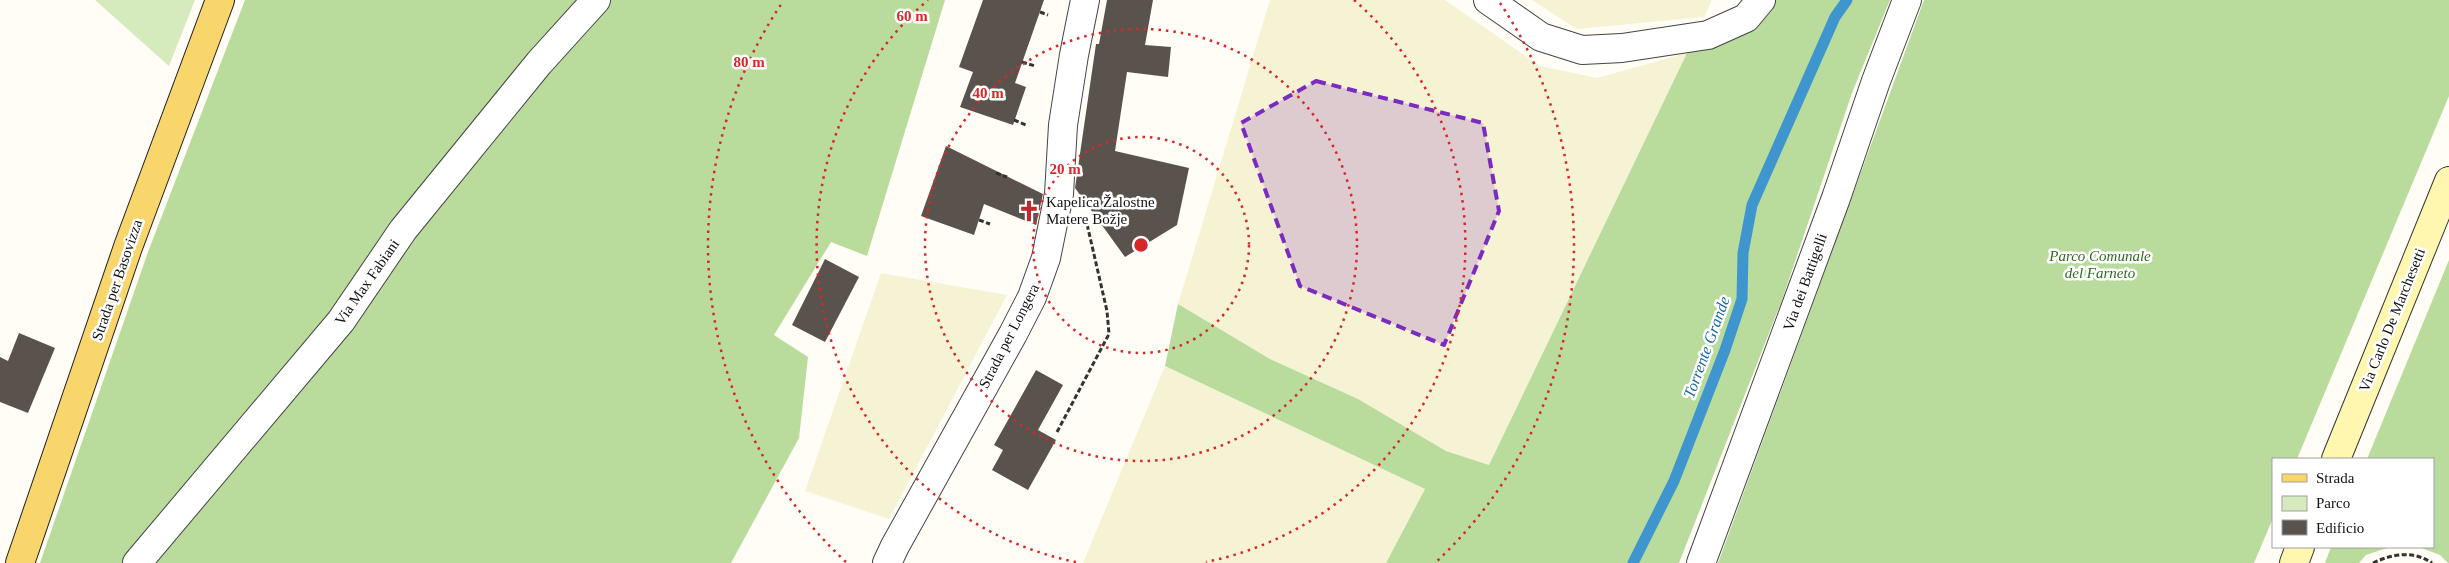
<svg xmlns="http://www.w3.org/2000/svg" width="2449" height="563" font-family="'Times New Roman',serif">
  <style>
    .farmland { fill: #f6f3d4 }
    .green { fill: #d5ebbd }
    .forest { fill: #b9dc9c }
    .lines { fill: none; stroke-linecap: round; stroke-linejoin: round }
    .stream { stroke: #3f96cf; stroke-width: 11 }
    .building { fill: #5a524d }
    .minor-casing { stroke: #444; stroke-width: 30 }
    .tertiary-casing { stroke: #444; stroke-width: 30 }
    .secondary-casing { stroke: #333; stroke-width: 30 }
    .primary-casing { stroke: #222; stroke-width: 30 }
    .path { stroke: #333; stroke-width: 3; stroke-dasharray: 5 2.5; stroke-linecap: butt }
    .minor { stroke: #fff; stroke-width: 28 }
    .tertiary { stroke: #fff; stroke-width: 28 }
    .secondary { stroke: #fff6b0; stroke-width: 28 }
    .primary { stroke: #f9d66b; stroke-width: 28 }
    .marked { fill: #7b2cbf; fill-opacity: 0.2; stroke: #7b2cbf; stroke-width: 4; stroke-dasharray: 10 6; stroke-linejoin: round }
    .ring { fill: none; stroke: #d62828; stroke-width: 2.5; stroke-dasharray: 2.5 5 }
    .labels { text-anchor: middle; stroke-width: 5; stroke-linejoin: round; paint-order: stroke }
    .poi-label { font-size: 15px; fill: #111; stroke: #fff; text-anchor: start }
    .park-label { font-size: 15px; font-style: italic; fill: #2f6b1f; stroke: #fff }
    .street-label { font-size: 15px; fill: #111; stroke: #fff }
    .water-label { font-size: 16px; font-style: italic; fill: #1768a6; stroke: #fff }
    .centre { fill: #d62828; stroke: #fff; stroke-width: 2.5 }
    .ring-label { font-size: 15px; text-anchor: middle; font-weight: bold; fill: #d62828; stroke: #fff; stroke-width: 5; stroke-linejoin: round; paint-order: stroke }
  </style>
  <rect width="100%" height="100%" fill="#fffdf5"/>
  <g class="farmland">
    <path d="M1270,0H1445L1540,66L1597,78L1687,53L1489,465L1446,451L1358,399L1270,359L1178,304Z"/>
    <path d="M1532,0H1712L1704,17L1577,29Z"/>
    <path d="M881,273L1007,295L889,519L805,491Z"/>
    <path d="M1165,366L1425,489L1386,563H1083Z"/>
  </g>
  <path class="green" d="M95,0H195L169,66Z"/>
  <g class="forest">
    <path d="M245,0H945L867,256L831,242L774,335L808,357L799,438L731,563H40L148,252Z"/>
    <path d="M1774,0H1890L1852,93L1782,300L1679,563H1386L1425,489L1165,366L1178,304L1270,359L1358,399L1446,451L1489,465L1687,53L1733,39L1764,14Z"/>
    <path d="M1924,0H2449V96L2297,459H2273V518L2254,563H1718Z"/>
    <path d="M2449,260V563H2448L2440,555L2419,547H2433V459H2367Z"/>
    <path d="M2331,547H2390L2366,555L2359,563H2325Z"/>
  </g>
  <g class="lines">
    <path class="stream" d="M1633,563L1674,481L1725,350L1742,299L1743,253L1752,205L1835,17L1847,0"/>
  </g>
  <g class="building">
    <path d="M983,0H1044L1015,83L1026,87L1013,125L960,107L973,72L959,67Z"/>
    <path d="M1107,0H1153L1145,45L1171,47L1168,77L1127,72L1115,151L1189,168L1177,225L1125,257L1075,188L1096,44H1099Z"/>
    <path d="M946,146L1043,194L1036,225L984,204L974,235L921,216Z"/>
    <path d="M825,259L859,277L825,342L792,325Z"/>
    <path d="M19,333L55,348L28,413L0,402V357L8,361Z"/>
    <path d="M1036,370L1063,385L1038,430L1056,440L1028,490L992,470L1003,450L994,445Z"/>
  </g>
  <g class="lines">
    <g class="minor-casing">
      <g id="minor">
        <path d="M1488,0L1541,37L1582,50L1622,48L1708,35L1746,18L1761,0"/>
        <path d="M137,563L341,321L403,230L539,63L596,0"/>
        <path d="M1701,563L1836,198L1876,81L1907,0"/>
      </g>
    </g>
    <g class="tertiary-casing">
      <path id="tertiary" d="M887,563L895,546L1013,334L1032,297L1046,258L1059,194L1063,125L1074,55L1085,0"/>
    </g>
    <g class="secondary-casing">
      <g id="secondary">
        <path d="M2336,459L2449,181"/>
        <path d="M2294,563L2300,547"/>
      </g>
    </g>
    <g class="primary-casing">
      <path id="primary" d="M20,563L128,247L220,0"/>
    </g>
    <g class="path">
      <path d="M1040,12L1048,15"/>
      <path d="M1022,62L1035,66"/>
      <path d="M1014,120L1026,125"/>
      <path d="M996,173L1007,177"/>
      <path d="M979,220L990,224"/>
      <path d="M1057,432L1109,334L1107,311L1087,224"/>
      <path d="M2373,563C2392,554 2413,550 2432,563"/>
    </g>
    <use href="#minor" class="minor"/>
    <use href="#tertiary" class="tertiary"/>
    <use href="#secondary" class="secondary"/>
    <use href="#primary" class="primary"/>
  </g>
  <path class="marked" d="M1316,81L1483,123L1499,211L1444,345L1300,286L1241,123Z"/>
  <g class="ring">
    <circle cx="1141" cy="245" r="108"/>
    <circle cx="1141" cy="245" r="216"/>
    <path d="M1076 562A324 324 0 0 1 928 0M1354 0A324 324 0 0 1 1206 562"/>
    <path d="M846 562A433 433 0 0 1 782 3M1500 3A433 433 0 0 1 1436 562"/>
  </g>
  <defs>
    <g id="church-bare" transform="scale(1.725)"><path d="M-1.2-6h2.4v3.5h3.3v2.4h-3.3V6h-2.4V-.1h-3.3v-2.4h3.3Z" fill="#c4262e" stroke="#fff" stroke-width="2.5" paint-order="stroke"/></g>
  </defs>
  <g fill-rule="evenodd">
    <use href="#church-bare" x="1029" y="211"/>
  </g>
  <g class="labels">
    <g class="poi-label">
      <text x="1046" y="207">Kapelica Žalostne<tspan x="1046" dy="17">Matere Božje</tspan></text>
    </g>
    <g class="park-label">
      <text x="2100" y="261">Parco Comunale<tspan x="2100" dy="17">del Farneto</tspan></text>
    </g>
    <g class="street-label">
      <text transform="translate(117 280) rotate(-71)" y="5">Strada per Basovizza</text>
      <text transform="translate(367 282) rotate(-55)" y="5">Via Max Fabiani</text>
      <text transform="translate(1805 282) rotate(-70)" y="5">Via dei Battigelli</text>
      <text transform="translate(2392 320) rotate(-68)" y="5">Via Carlo De Marchesetti</text>
      <text transform="translate(1009 336) rotate(-63)" y="5">Strada per Longera</text>
    </g>
    <g class="water-label">
      <text transform="translate(1706 347) rotate(-70)" y="6">Torrente Grande</text>
    </g>
  </g>
  <circle cx="1141" cy="245" r="8" class="centre"/>
  <g class="ring-label">
    <text x="912" y="21">60 m</text>
    <text x="749" y="67">80 m</text>
    <text x="988" y="98">40 m</text>
    <text x="1065" y="174">20 m</text>
  </g>
  <rect x="2272" y="458" width="162" height="90" fill="#ffffff" stroke="#a0a0a0"/>
  <rect x="2282" y="474" width="25" height="8" fill="#f9d66b" stroke="#a0a0a0"/>
  <text x="2316" y="483" font-size="15" fill="#111111">Strada</text>
  <rect x="2282" y="496" width="25" height="15" fill="#d5ebbd" stroke="#a0a0a0"/>
  <text x="2316" y="508" font-size="15" fill="#111111">Parco</text>
  <rect x="2282" y="520" width="25" height="15" fill="#5a524d" stroke="#a0a0a0"/>
  <text x="2316" y="533" font-size="15" fill="#111111">Edificio</text>
</svg>
